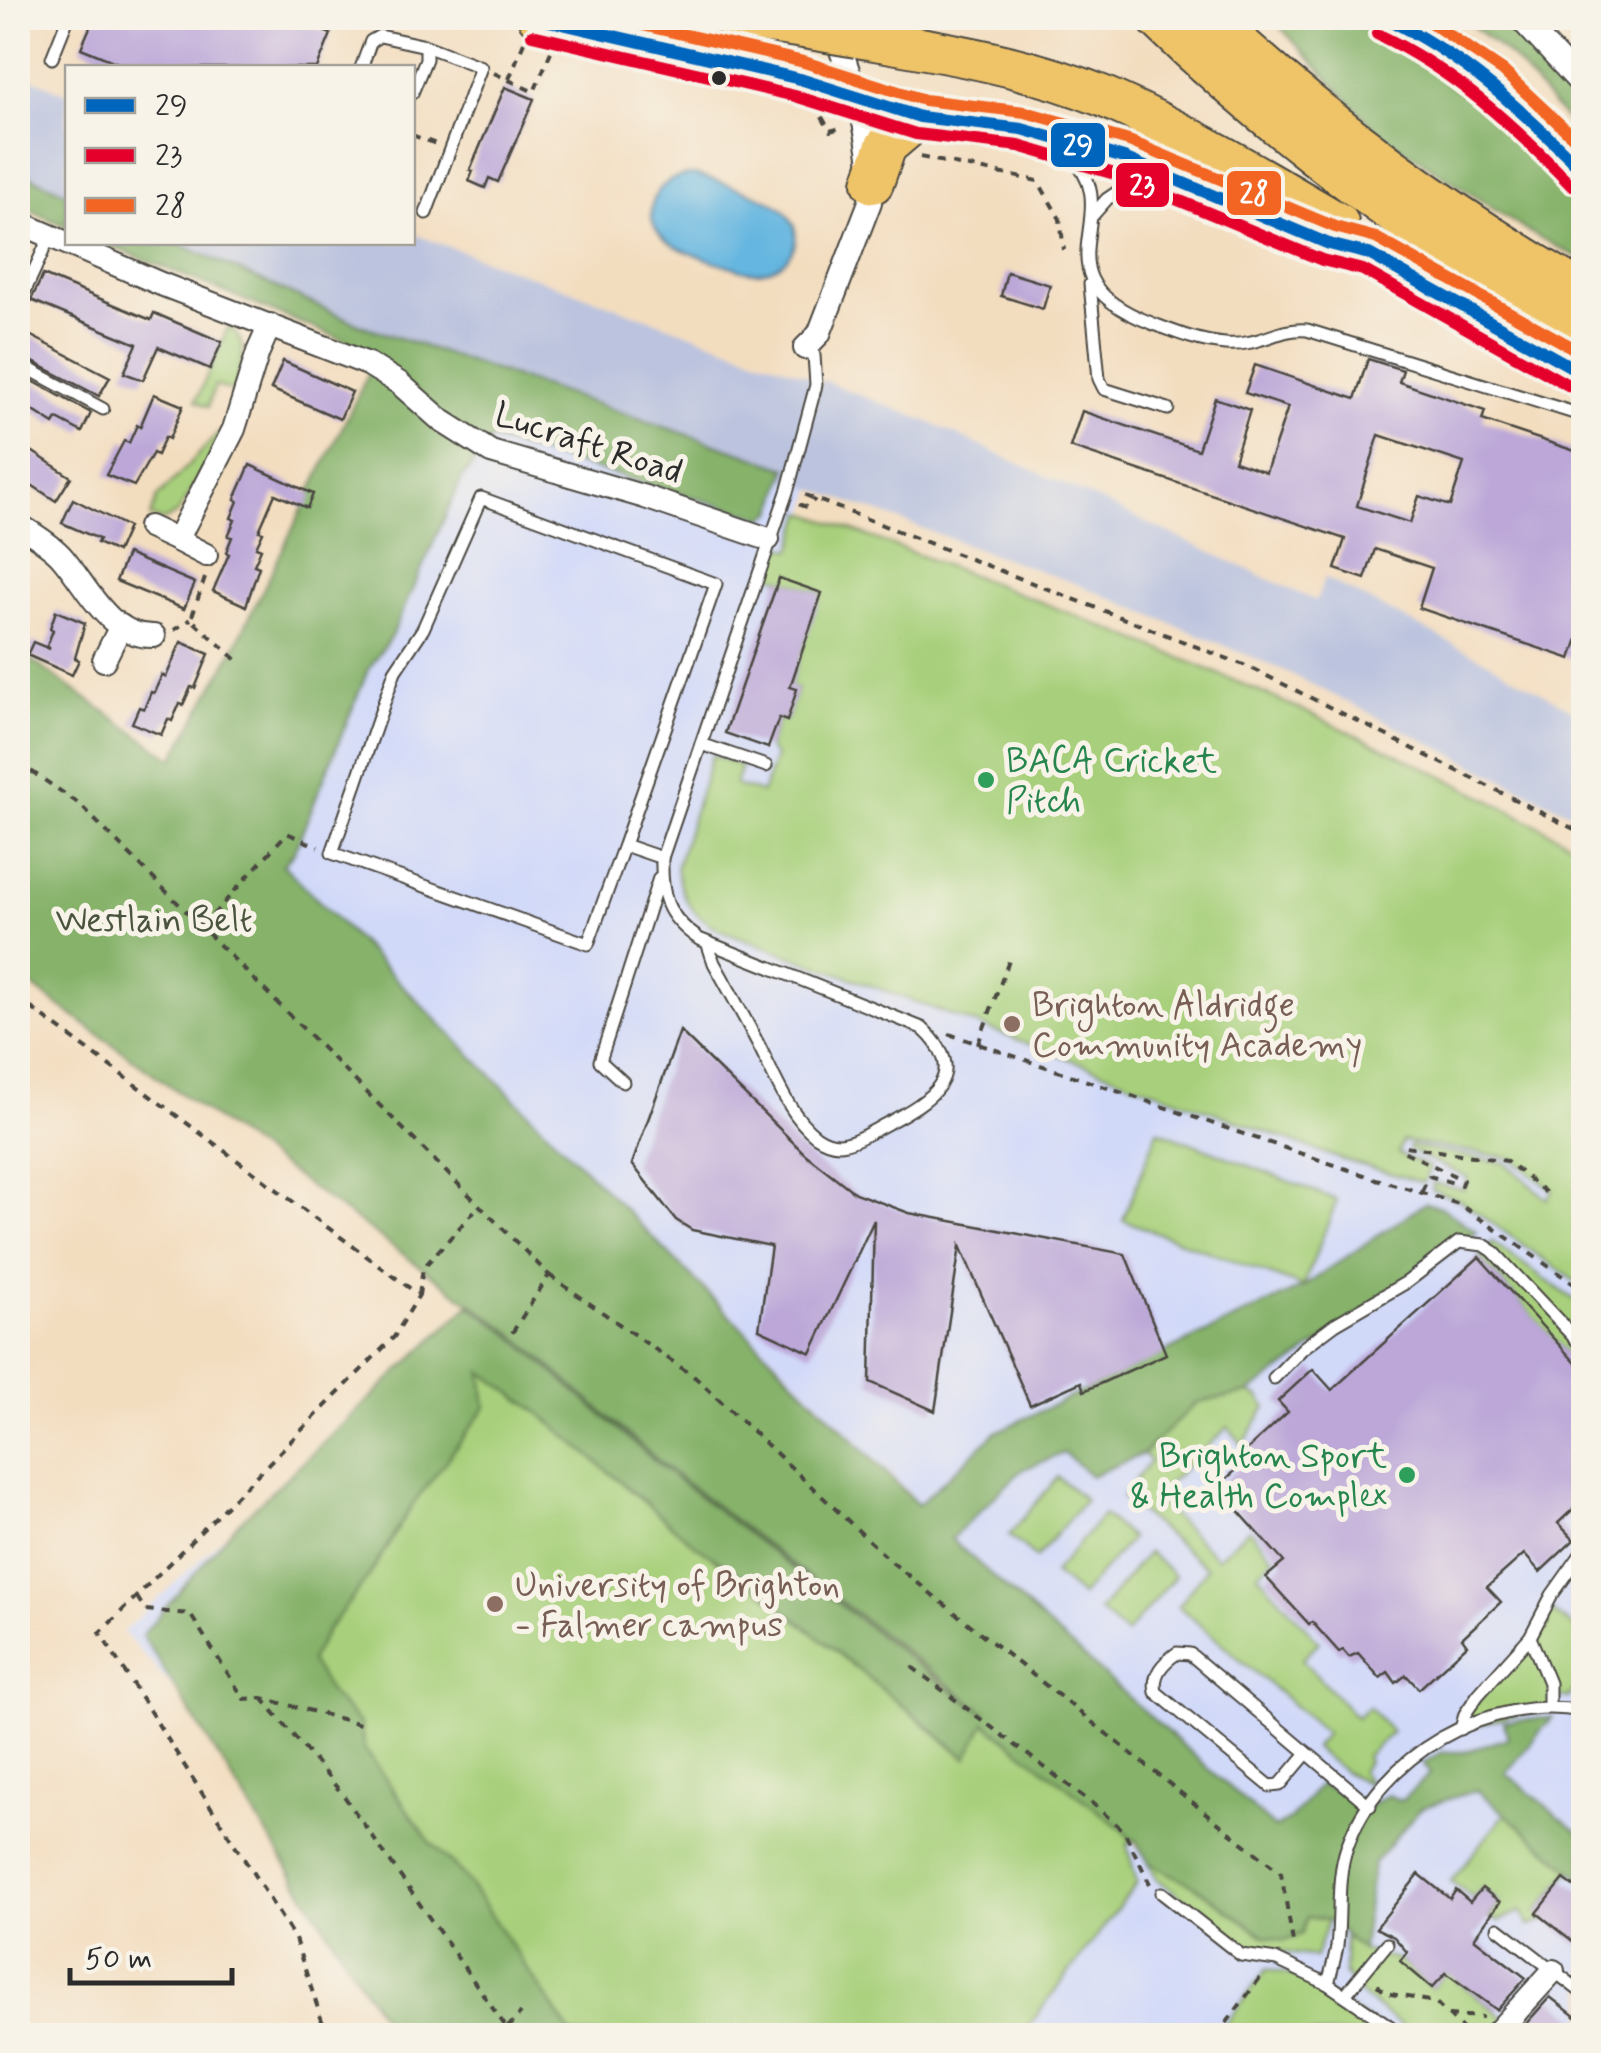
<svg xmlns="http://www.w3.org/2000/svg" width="1601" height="2053" font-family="Mynerve,sans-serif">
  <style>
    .built { fill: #d1d9f9 }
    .industrial { fill: #bbc3de }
    .green { fill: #a8d07b; stroke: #6a7e53; stroke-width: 2.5 }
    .forest { fill: #86b26b; stroke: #586e4b; stroke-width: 2.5 }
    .water { fill: #65b6e0; stroke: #487086; stroke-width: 2.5 }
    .building { fill: #bca7d8; fill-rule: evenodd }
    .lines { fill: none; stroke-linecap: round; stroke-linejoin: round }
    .lane-casing { stroke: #494641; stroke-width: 15 }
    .street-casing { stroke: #494641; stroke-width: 26 }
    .primary-casing { stroke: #494641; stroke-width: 39 }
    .highway-casing { stroke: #494641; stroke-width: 44 }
    .path { stroke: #494641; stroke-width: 4; stroke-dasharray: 8 8; stroke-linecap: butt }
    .lane { stroke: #fff; stroke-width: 11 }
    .street { stroke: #fff; stroke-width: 22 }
    .primary { stroke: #efc469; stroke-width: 35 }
    .highway { stroke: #efc469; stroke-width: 40 }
    .highway-bridge-casing { stroke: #494641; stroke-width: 44; stroke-linecap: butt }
    .highway-bridge { stroke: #efc469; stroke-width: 40 }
    .bus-1-casing { stroke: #f7f3e8; stroke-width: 20 }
    .bus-2-casing { stroke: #f7f3e8; stroke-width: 20 }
    .bus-3-casing { stroke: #f7f3e8; stroke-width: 20 }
    .bus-1 { stroke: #0065bd; stroke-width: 12 }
    .bus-2 { stroke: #e4002b; stroke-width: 12 }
    .bus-3 { stroke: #f26522; stroke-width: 12 }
    .bus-dot { fill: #2b2b2b; stroke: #f7f3e8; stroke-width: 4 }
    .leisure-dot { fill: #2e9e5b; stroke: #f7f3e8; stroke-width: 4 }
    .education-dot { fill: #8d6e63; stroke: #f7f3e8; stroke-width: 4 }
    .labels { text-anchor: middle; stroke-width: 10; stroke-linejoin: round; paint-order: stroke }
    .street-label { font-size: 35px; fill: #2b2b2b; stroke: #f7f3e8 }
    .leisure-label { font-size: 35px; fill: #27864d; stroke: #f7f3e8; text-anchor: start }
    .park-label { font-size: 35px; fill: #4a543f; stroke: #f7f3e8 }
    .education-label { font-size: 35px; fill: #785e54; stroke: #f7f3e8; text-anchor: start }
    .line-badge { stroke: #f7f3e8; stroke-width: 4 }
    .badge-label { font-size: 28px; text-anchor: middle; font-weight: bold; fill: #fff }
  </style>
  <rect width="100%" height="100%" fill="#f7f3e8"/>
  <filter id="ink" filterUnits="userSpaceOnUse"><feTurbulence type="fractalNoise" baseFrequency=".01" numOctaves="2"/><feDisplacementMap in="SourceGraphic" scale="20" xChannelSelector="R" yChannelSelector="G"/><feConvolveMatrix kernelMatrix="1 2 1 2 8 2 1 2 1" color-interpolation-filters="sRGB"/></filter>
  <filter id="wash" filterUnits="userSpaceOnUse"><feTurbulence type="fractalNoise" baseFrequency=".0048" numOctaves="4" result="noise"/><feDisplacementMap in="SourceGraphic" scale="40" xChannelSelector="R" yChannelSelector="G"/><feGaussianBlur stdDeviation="2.25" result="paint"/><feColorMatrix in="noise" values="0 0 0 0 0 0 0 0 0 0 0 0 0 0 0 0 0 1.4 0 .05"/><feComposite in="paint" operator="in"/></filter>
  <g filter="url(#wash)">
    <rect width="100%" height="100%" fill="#f3ddbf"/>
    <path class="built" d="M368,377L636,425L813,488L806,513L1022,593L1234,681L1501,804L1583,850V2035H487L123,1632L469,1305L512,1333L665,1470L948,1688L987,1713L985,1722L1124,1831L1149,1863L1275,1828L932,1523L910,1494L283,865L233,651Z"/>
    <g class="industrial">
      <path d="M18,72L67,94V227L18,205Z"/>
      <path d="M413,234L815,378L811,410L822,380L929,422L1316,601L1325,578L1490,663L1583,716V819L1285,671L1082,586L636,425L378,354L103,243L412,242Z"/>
    </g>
    <g class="green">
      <path d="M228,327C253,341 239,370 234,392L215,385L208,407L196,401Z"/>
      <path d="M219,433L223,435L178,513L163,521L150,517L157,498Z"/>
      <path d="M803,512C1068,610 1336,712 1583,850V1287L1458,1199L1432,1190L1433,1183L1464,1190L1468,1178L1409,1150V1146L1506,1163L1547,1199L1553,1191L1511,1158L1402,1141L1398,1154L1430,1167L1424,1183L1340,1159L718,929C692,915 680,897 676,868L712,755L741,766L735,785L762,793L775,757L768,748L779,718L787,720L797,689L793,688L787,695L821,593L765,573L775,544L792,550Z"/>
      <path d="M1158,1130L1337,1200L1303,1287L1123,1220Z"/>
      <path d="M1492,1242L1583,1306V1372L1479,1257Z"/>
      <path d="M481,1371L537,1411L695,1545L748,1580L966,1758L984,1722C1031,1757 1096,1795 1132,1841L1127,1845L1137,1883L1022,2035H572L464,1876L430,1842L364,1748L360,1724L330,1693L310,1661L326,1632L369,1576L413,1504L486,1407Z"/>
      <path d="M1249,1393L1259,1397L1266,1407L1243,1445L1228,1427L1154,1497L1217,1558L1249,1529L1274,1558L1258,1574L1319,1642L1302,1659L1356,1717L1369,1707L1392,1732L1366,1756L1368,1762L1361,1771L1371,1785L1346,1773L1314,1748L1326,1733L1178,1606L1207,1568L1122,1497L1150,1461L1143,1454L1196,1402Z"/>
      <path d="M1058,1477L1085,1500L1036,1558L1009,1535Z"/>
      <path d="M1103,1515L1131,1538L1081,1596L1054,1573Z"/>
      <path d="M1148,1552L1175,1576L1126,1634L1099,1611Z"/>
      <path d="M1552,1611L1577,1630L1583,1623V1678L1568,1698L1552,1697L1549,1707L1461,1729L1465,1714L1533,1641Z"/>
      <path d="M1506,1813L1571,1869L1537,1912L1546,1920L1529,1926L1522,1911L1499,1921L1490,1918L1499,1902L1482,1888L1473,1898L1451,1881Z"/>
      <path d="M1149,1863L1193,1885L1265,1936L1307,1917L1328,1920L1315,1957L1247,1946L1157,1879Z"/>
      <path d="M1345,1935L1362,1950L1400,1961L1432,1988L1449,1969L1457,1981L1509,2021L1536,1990L1547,1995L1519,2028L1528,2035H1414L1363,1997L1344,1973Z"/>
      <path d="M1267,1969L1298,1977L1392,2035H1217Z"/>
    </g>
    <g class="forest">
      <path d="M1272,18H1346L1408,53L1503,124L1583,198V260L1525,230L1377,131Z"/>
      <path d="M1463,18H1491L1527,45L1583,109V140L1513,59Z"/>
      <path d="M18,171L67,193V227L18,205Z"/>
      <path d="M103,243H177L363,326L787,468L774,512L764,518L491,439L462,479L392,635L368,670L294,852L283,865L918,1505L996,1432L1303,1287L1425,1203L1441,1207L1477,1232L1249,1393L1196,1403L1143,1454L1091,1476L1064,1453L1022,1470L951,1539L1275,1828L1291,1819L1320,1784L1370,1805L1388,1795L1401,1801L1431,1773L1423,1763L1442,1752H1464L1508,1738L1504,1722L1552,1717L1506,1773L1583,1836V1880L1477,1790L1421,1808L1373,1864L1362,1950L1328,1920L1307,1917L1302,1934L1284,1941L1265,1936L1193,1885L1149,1863L1135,1840L1132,1841L1124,1831L985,1723L967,1758L748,1580L695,1545L537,1411L482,1372L486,1407L409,1510L369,1576L326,1632L310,1661L330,1693L360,1724L364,1748L430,1842L464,1876L572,2035H393L142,1635L235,1526L469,1305L507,1332L665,1470L948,1688L987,1714L670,1471L512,1333L18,976V651L173,759L233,651L378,354Z"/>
    </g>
    <path class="water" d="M694,175C715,180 773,197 786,213C814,245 776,281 742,270C721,263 678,252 663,238C636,211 660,173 694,175Z"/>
    <g id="blocks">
      <g class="building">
        <path d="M94,18H291L331,34L317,68H130L81,48Z"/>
        <path d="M505,87L534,99L498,182L489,178L485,188L469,181L473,171L470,170Z"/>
        <path d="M1007,272L1050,285L1043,309L1001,296Z"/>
        <path d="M43,275L151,320L154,313L222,342L210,369L158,347L143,380L124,373L137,344L31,300Z"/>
        <path d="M18,329L110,377L99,396L18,354Z"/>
        <path d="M1368,359L1403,370L1399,382L1485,411L1482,420L1584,454V622L1571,659L1419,608L1432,568L1375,549L1365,579L1335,569L1345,539L1070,447L1082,411L1198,450L1215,398L1250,410L1234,461L1266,472L1288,407L1245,393L1255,365L1355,399ZM1379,435L1464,463L1450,506L1419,496L1410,523L1357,506Z"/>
        <path d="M283,361L352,392L340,419L271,389Z"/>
        <path d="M18,373L91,413L82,432L57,419L54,424L18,401Z"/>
        <path d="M154,394L183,406L169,439L165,437L157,455L153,453L134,486L106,475L124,441L129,443L137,425L140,427Z"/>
        <path d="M18,442L71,477L56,501L18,476Z"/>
        <path d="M250,465L313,494L307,508L275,494L259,531L263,532L256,547L261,549L254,565L259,567L246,606L213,591L229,554L226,552L232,537L228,536L235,520L231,518L238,501L235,499Z"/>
        <path d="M73,499L128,527L117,552L97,543L99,539L62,523Z"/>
        <path d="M127,554L195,583L184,609L116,581Z"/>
        <path d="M779,578L822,593L790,687L797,689L787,721L779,718L768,748L725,733Z"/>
        <path d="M56,611L85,623L75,658L79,660L72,675L27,655L33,642L50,649L47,646L53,630L50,628Z"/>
        <path d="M181,642L209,654L195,688L191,687L183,705L180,703L172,721L168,719L161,735L132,723L139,707L144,709L151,692L154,693L162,675L166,677Z"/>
        <path d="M680,1031L805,1154L855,1193L909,1213L1125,1254L1166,1354L1084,1391L1081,1382L1030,1405L960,1246L935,1411L870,1382L874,1220L811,1353L759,1329L771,1246L692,1230L676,1220L632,1164Z"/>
        <path d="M1479,1257L1584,1372V1499L1558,1523L1574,1540L1540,1572L1524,1554L1487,1587L1501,1602L1462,1638L1467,1645L1419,1689L1406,1675L1396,1683L1388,1672L1380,1678L1358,1653L1349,1657L1343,1650L1339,1652L1312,1622L1309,1624L1266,1577L1284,1562L1217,1487L1244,1463L1239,1457L1288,1412L1278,1401L1313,1369L1332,1390Z"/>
        <path d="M1419,1874L1450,1899L1456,1890L1470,1902L1482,1888L1500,1902L1474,1938L1526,1978L1497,2010L1446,1973L1432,1988L1400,1961L1407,1952L1394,1937L1376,1928Z"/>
        <path d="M1564,1879L1584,1894V1950L1537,1913Z"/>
        <path d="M1550,1997L1584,2023V2036H1515Z"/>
      </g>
    </g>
  </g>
  <g filter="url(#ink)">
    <use href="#blocks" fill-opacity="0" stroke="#494641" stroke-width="2.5"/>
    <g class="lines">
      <g class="lane-casing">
        <g id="lane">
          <path d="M52,58L68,18"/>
          <path d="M361,68L371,41L380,36L426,46L481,67L426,213"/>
          <path d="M412,93L426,59V46"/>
          <path d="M1069,155C1133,214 1027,275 1151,323C1175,332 1199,342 1225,344C1258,347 1280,327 1307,330L1584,416"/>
          <path d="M1092,216L1107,199L1141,176"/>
          <path d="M1090,284L1099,379L1104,389L1168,409"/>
          <path d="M18,306L50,236"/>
          <path d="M18,363L103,409"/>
          <path d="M701,744L766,766"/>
          <path d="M624,845L716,584L481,498L423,629L395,671L332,853L588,944L624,845L662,858"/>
          <path d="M707,942L714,963C728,988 742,1013 755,1038C772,1069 787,1114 816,1136C825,1142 835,1146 846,1143C860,1140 874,1130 888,1123C930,1100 973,1075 922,1028L699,939C666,916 661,897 662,858L788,489L816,385L814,355L805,348"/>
          <path d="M623,1082L600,1061L659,878"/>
          <path d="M1274,1378L1303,1348L1335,1324L1407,1282L1459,1242L1484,1245L1493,1251L1584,1348"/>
          <path d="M1530,1637L1549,1683V1707"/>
          <path d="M1461,1729L1465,1714L1478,1695L1530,1637L1552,1595L1584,1550"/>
          <path d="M1307,1753L1280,1785L1270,1786L1156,1692C1152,1674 1163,1663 1177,1653L1190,1654L1370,1806"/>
          <path d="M1162,1893L1241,1955L1277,1960L1328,1984"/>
          <path d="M1498,1928L1584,1994"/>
          <path d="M1345,1995L1387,1944"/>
          <path d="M1404,2036L1328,1984C1331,1971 1335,1959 1337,1946C1341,1913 1336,1879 1347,1847C1378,1756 1489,1693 1582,1711"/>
        </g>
      </g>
      <g class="street-casing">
        <g id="street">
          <path d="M1520,18L1584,87"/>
          <path d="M18,222L161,284L368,364L399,383L442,421L491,452L645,497L768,539"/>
          <path d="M805,348L819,334L870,202C878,144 852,82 833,28"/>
          <path d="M18,524C32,534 50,543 62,557C88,587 108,637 154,636"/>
          <path d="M149,527L177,540"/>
          <path d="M206,555L177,540L234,429L258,352L270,325"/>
          <path d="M104,660L121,626"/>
          <path d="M1494,2036L1553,1971"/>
        </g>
      </g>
      <g class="primary-casing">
        <path id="primary" d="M536,18L800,79L855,96"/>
      </g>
      <g class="highway-casing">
        <g id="highway">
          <path d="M733,18L804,28"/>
          <path d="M1157,18C1287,144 1427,243 1584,336"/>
          <path d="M1211,18C1322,122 1451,217 1584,293"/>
          <path d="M1385,18C1465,52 1524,111 1584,173"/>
          <path d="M857,37C939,51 1024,64 1102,96C1179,129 1265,180 1338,223"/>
          <path d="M855,96L920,117L1022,129L1085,145L1153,168L1329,244L1369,254L1584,374"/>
          <path d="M873,183L886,146L920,117"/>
        </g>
      </g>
      <g class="path">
        <path d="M494,73L534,92L552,49"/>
        <path d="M509,79L524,42"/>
        <path d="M822,117L830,131L844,127"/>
        <path d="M412,135L436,144"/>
        <path d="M920,157L1038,181L1060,219L1064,250"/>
        <path d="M805,495L1249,667L1584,834"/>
        <path d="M800,507L801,505L807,507L815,499"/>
        <path d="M205,578L191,619L237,660"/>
        <path d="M174,630L191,619"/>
        <path d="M18,762L78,803L549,1275L512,1333"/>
        <path d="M202,927L287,833L318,847"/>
        <path d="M18,998L419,1295L394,1337L100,1633L295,1939L327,2036"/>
        <path d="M949,1034L1376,1179L1459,1204L1584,1291"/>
        <path d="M978,1044L1010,958"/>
        <path d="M1422,1191L1429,1176L1461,1185L1463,1180L1403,1151L1405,1146L1507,1161L1550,1196"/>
        <path d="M549,1275L696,1378L894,1564L1281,1873L1294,1948"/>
        <path d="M419,1295L423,1268L478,1207"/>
        <path d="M137,1597L145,1610L190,1614L244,1699L262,1698L360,1724"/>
        <path d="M912,1667L1093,1804L1124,1831L1150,1884"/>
        <path d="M262,1698L344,1796L508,2030L507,2036"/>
        <path d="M1377,1985L1386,1993L1435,2002L1470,2036"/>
        <path d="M1448,2015L1483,2017"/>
        <path d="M507,2028L521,2013"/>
        <path d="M18,2031L26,2036"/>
        <path d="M1217,2036L1262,1975"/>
      </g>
      <use href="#lane" class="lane"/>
      <use href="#street" class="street"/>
      <use href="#primary" class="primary"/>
      <use href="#highway" class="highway"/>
      <g class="highway-bridge-casing">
        <path id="highway-bridge" d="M804,28L857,37"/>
      </g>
      <use href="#highway-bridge" class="highway-bridge"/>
      <g class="bus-1-casing">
        <g id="bus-1">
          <path d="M536,18L800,79L920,117L1022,129L1124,158L1329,244L1369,254L1584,374"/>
          <path d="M1385,18C1463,55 1523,111 1584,172"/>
        </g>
      </g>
      <g class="bus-2-casing">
        <g id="bus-2">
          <path d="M1377,34C1454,70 1513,125 1571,185"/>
          <path d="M532,35L795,96L916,134L1019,146L1118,175L1322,260L1363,270L1575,389"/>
        </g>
      </g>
      <g class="bus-3-casing">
        <g id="bus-3">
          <path d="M612,18L804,62L924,100L1025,112L1129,141L1335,227L1376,238L1584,354"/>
          <path d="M1424,18L1503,71L1584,147"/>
        </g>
      </g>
      <use href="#bus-1" class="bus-1"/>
      <use href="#bus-2" class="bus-2"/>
      <use href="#bus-3" class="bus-3"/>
    </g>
  </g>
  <circle class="bus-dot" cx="719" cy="78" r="9"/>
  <g class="leisure-dot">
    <circle cx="986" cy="780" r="10"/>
    <circle cx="1407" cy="1475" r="10"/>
  </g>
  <g class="education-dot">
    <circle cx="1012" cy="1024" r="10"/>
    <circle cx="495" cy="1604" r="10"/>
  </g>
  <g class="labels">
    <g class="street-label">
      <text transform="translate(589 442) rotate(18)" y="12">Lucraft Road</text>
    </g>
    <g class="leisure-label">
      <text x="1006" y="772">BACA Cricket<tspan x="1006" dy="40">Pitch</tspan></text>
      <text x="1387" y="1467" text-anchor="end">Brighton Sport<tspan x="1387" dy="40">&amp; Health Complex</tspan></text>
    </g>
    <g class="park-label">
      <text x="154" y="931">Westlain Belt</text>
    </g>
    <g class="education-label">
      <text x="1032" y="1016">Brighton Aldridge<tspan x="1032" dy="40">Community Academy</tspan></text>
      <text x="515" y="1596">University of Brighton<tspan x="515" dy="40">- Falmer campus</tspan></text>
    </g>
  </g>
  <g class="line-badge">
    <rect x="1049" y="121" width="58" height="48" rx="10" fill="#0065bd"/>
    <rect x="1114" y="161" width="57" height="48" rx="10" fill="#e4002b"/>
    <rect x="1225" y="169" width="58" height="48" rx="10" fill="#f26522"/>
  </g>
  <g class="badge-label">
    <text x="1078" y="155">29</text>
    <text x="1142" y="195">23</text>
    <text x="1254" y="203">28</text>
  </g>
  <rect width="1601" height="2053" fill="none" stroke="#f7f3e8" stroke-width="60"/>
  <rect x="65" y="65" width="350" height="180" fill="#f7f3e8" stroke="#a5a39c" stroke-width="2.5"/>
  <rect x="85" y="98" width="50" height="15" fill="#0065bd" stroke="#a5a39c" stroke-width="2.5"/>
  <text x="155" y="115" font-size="30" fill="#2b2b2b">29</text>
  <rect x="85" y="148" width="50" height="15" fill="#e4002b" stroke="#a5a39c" stroke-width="2.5"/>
  <text x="155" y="165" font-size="30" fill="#2b2b2b">23</text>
  <rect x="85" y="198" width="50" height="15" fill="#f26522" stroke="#a5a39c" stroke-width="2.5"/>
  <text x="155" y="215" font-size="30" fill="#2b2b2b">28</text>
  <path d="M70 1968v15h162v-15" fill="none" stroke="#2b2b2b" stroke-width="5"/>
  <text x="85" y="1968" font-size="30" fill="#2b2b2b" stroke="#f7f3e8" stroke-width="8" paint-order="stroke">50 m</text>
</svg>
